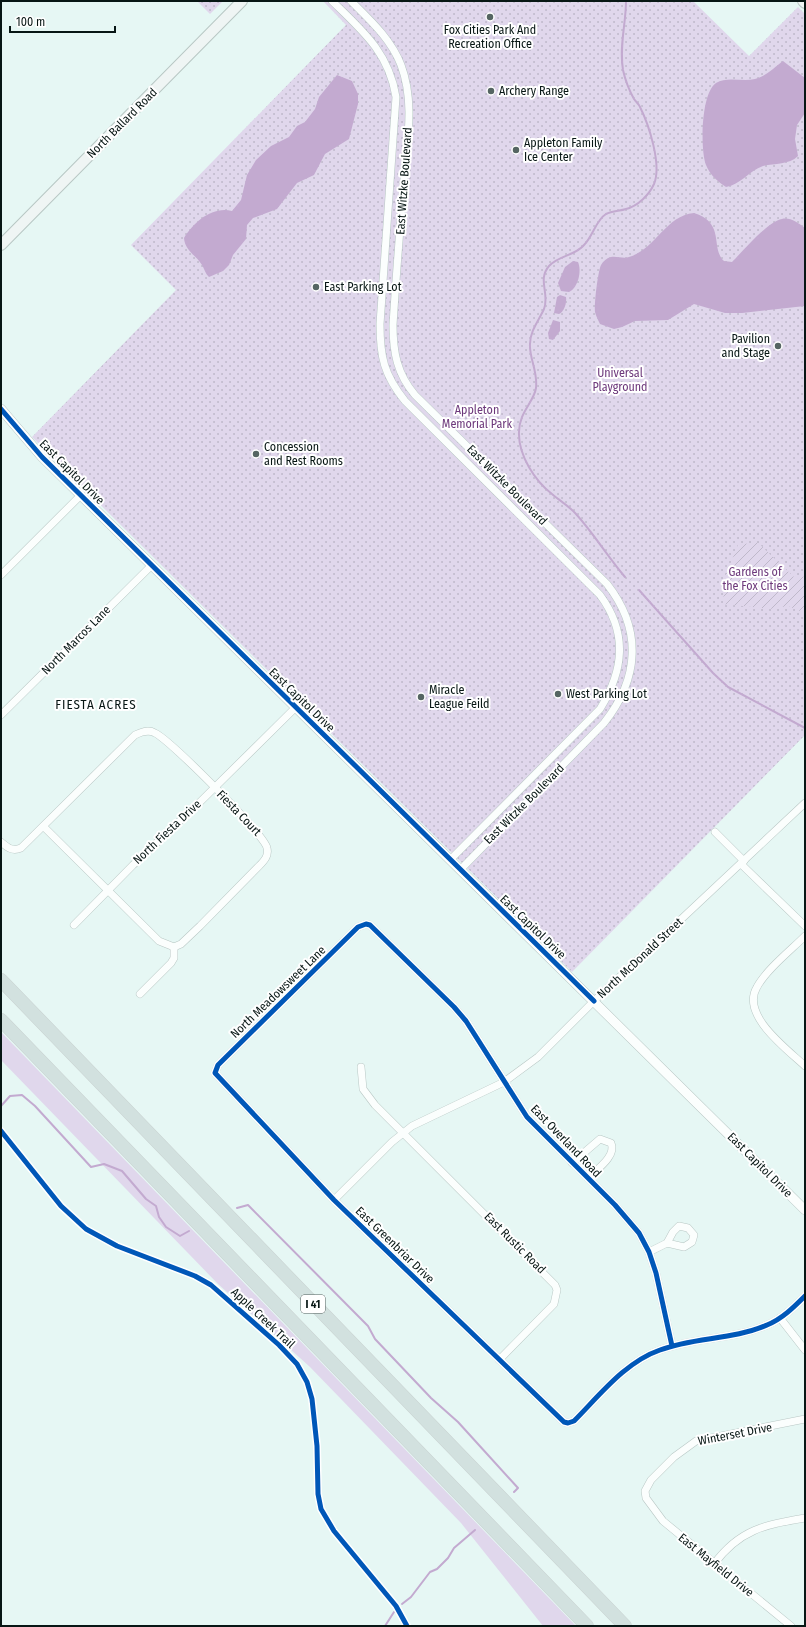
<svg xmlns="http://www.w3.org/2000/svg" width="806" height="1627" font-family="'Fira Sans Condensed',sans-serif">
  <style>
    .grass { fill: #e0d7ec }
    .park { fill: url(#park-dots) }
    .garden { fill: url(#garden-furrows) }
    .water { fill: #c3aad0 }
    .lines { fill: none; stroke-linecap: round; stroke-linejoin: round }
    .stream { stroke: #c3aad0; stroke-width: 2 }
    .minor-casing { stroke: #b8c7c4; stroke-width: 8 }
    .tertiary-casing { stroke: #b8c7c4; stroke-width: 10 }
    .secondary-casing { stroke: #b8c7c4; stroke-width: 12 }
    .motorway-casing { stroke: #c9d2d1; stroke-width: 14 }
    .minor { stroke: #fbfefd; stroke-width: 7 }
    .tertiary { stroke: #fbfefd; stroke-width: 9 }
    .secondary { stroke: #eff5f4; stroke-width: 10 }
    .motorway { stroke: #d2e1df; stroke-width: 13 }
    .cycleway-casing { stroke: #fff; stroke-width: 8 }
    .cycleway { stroke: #0057b8; stroke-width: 5 }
    .poi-dot { fill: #556562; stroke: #fff; stroke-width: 1.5 }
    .labels { text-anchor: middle; stroke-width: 4; stroke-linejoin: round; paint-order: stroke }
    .shield { fill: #fff; stroke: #515c5a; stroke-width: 1 }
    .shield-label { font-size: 11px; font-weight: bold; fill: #071614 }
    .poi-label { font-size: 12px; fill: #071614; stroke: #fff; text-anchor: start }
    .street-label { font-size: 12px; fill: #071614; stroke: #fff }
    .park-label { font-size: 12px; fill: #6d387b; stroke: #fff }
    .neighbourhood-label { font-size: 13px; letter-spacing: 1px; fill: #071614; stroke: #fff }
  </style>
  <defs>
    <pattern id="park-dots" width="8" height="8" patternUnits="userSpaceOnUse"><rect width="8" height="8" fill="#e0d7ec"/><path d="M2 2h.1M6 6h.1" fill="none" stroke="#bfb8ca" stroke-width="1.8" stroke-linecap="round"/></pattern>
    <pattern id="garden-furrows" width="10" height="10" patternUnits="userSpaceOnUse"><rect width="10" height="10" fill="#e0d7ec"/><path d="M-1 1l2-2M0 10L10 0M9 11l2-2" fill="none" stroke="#bfb8ca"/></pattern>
  </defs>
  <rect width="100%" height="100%" fill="#e6f7f4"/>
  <path class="grass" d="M1,1032L576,1626H543L461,1523L310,1367L218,1284L1,1060Z"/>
  <g class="park">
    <path d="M197,1H223L210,14Z"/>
    <path d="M323,1H693L749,56L798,7L805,14V735L572,972L32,437L176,290L131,245L346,25Z"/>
  </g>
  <path class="garden" d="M757,542L794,577L796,575L805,577V613L788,606L770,609L723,604L725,577L738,545Z"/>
  <g class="water">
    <path d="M783,61L805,78V113L797,125L795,139L798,156C789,165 775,163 763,166C749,171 740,185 726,187C717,181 710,175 706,165C700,149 701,93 716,83C727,76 742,82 755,79C765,77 775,67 783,61Z"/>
    <path d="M337,75L352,81L358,94V104L349,139L325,154L314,175L297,183L277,209L253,218L247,225L246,239L233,255L229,265L223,271L209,277C205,273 205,270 202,265C196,255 185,251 184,238C194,222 212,206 232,211L241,200L247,175L256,160L271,146L289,137L297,126L305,122L315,109L319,97Z"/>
    <path d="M694,213C726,223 710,248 724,261L732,262C743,251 767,222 782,219C790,217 798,223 805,228V306L742,313H725L694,304L668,320L635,321L622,327L614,329L600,324C598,320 596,316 595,312C594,304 598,271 601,265C603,261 607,258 611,257C617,256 624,259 629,257C656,249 665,216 694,213Z"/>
    <path d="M573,261L578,262C582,271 578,288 569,292L561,291L558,283L565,267Z"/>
    <path d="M560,295L566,297C567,303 564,312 559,314L554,313L557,297Z"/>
    <path d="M553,320L560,322V331L553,340L549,339L548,333Z"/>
  </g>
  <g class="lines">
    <g class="stream">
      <path d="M625,577C608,557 594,534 576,514C569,506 560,501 552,494C535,481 518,455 519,432C519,412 534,402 536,388C538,371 529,358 530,344C530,331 539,320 544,309C550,294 537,280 549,266C559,255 575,256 584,245C593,236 596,220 606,214C612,211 620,211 626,209C638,206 649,195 654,184C662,165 649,125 640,107C639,104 636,102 634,99C629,90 625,79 623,70C619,46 626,24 626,1"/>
      <path d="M639,590L713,673L728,687L805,728"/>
      <path d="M1,1106L10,1096L22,1095L35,1106L91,1167L104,1164L122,1171L146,1199L156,1206L159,1217L166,1227L180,1236L189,1231"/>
      <path d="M237,1208L248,1205L368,1326L375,1339L431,1398L458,1422L518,1488L514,1492"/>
      <path d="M402,1604L411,1597L430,1572L437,1569L448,1558L454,1548L475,1530"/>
      <path d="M385,1626L394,1612"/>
    </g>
    <g class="minor-casing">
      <g id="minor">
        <path d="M332,1C363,31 389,53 396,97L380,324C380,357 384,375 405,401L600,595C628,633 624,670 600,709L450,860"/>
        <path d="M351,1C370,20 391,39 401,65C415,102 407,141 404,179C400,228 396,276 393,325C393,352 397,374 415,395L607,584C643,630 639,679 604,723L460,870"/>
        <path d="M1,575L81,495"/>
        <path d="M1,715L152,565"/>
        <path d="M715,832L744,861"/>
        <path d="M1,842C7,847 12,852 21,848L135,735C141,732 148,729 155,733C170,740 265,835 267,848C269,856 264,861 259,866L200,926L181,944L174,947L159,941L44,827"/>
        <path d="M741,864L805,926"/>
        <path d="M74,925L133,865L200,802L296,707"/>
        <path d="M805,936C791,950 766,970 757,987C740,1015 787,1049 805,1066"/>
        <path d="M140,994L171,963L174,958V947"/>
        <path d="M361,1067L363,1089L375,1105L555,1285L557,1290L554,1304L499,1360"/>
        <path d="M572,1163L600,1139L611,1143C617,1156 596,1170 588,1178"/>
        <path d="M334,1200L392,1142L412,1126L504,1082L538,1057L594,1001L805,803"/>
        <path d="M649,1252L667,1243L673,1232L679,1226L688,1228L694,1235L692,1242L684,1247L667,1243"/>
        <path d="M780,1318L805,1350"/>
        <path d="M672,1346L656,1273L649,1252L639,1233L615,1205L527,1117L466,1021L454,1007L370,925L366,924L358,927L218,1065L215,1073L334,1200L564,1422L568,1423L574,1421C599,1396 625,1362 660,1350C694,1337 733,1340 767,1325C782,1319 794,1307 805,1296"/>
        <path d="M714,1564C740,1529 765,1525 805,1518"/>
        <path d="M791,1626L663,1521L646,1498L645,1491L651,1480L674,1457L696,1441L805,1419"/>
      </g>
    </g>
    <g class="tertiary-casing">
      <path id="tertiary" d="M1,409L42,457L805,1210"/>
    </g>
    <g class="secondary-casing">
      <g id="secondary">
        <path d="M803,1L805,3"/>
        <path d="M1,245L242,1"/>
      </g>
    </g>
    <g class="motorway-casing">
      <g id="motorway">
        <path d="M1,980L625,1626"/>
        <path d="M1,1020L587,1626"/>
      </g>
    </g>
    <use href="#minor" class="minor"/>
    <use href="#tertiary" class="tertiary"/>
    <use href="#secondary" class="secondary"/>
    <use href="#motorway" class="motorway"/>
    <g class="cycleway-casing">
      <g id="cycleway">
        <path d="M1,409L42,457L594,1001"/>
        <path d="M1,1131L61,1206L86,1229L117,1246L195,1276L211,1285L279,1345L297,1364L307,1382L312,1399L317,1446L318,1494L321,1509L334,1531L396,1606L407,1626"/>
        <path d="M672,1346L656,1273L649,1252L639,1233L615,1205L527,1117L466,1021L454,1007L370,925L366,924L358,927L218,1065L215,1073L334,1200L564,1422L568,1423L574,1421C599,1396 625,1362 660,1350C694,1337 733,1340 767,1325C782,1319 794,1307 805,1296"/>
      </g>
    </g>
    <use href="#cycleway" class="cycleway"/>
  </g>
  <g class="poi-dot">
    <circle cx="490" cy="17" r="4"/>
    <circle cx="491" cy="91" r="4"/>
    <circle cx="516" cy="150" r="4"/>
    <circle cx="316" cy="287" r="4"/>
    <circle cx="778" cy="346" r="4"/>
    <circle cx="256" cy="454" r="4"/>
    <circle cx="558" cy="694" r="4"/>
    <circle cx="421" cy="697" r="4"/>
  </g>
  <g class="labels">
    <rect class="shield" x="301" y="1295" width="24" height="18" rx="3"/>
    <g class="shield-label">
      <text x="313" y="1308">I 41</text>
    </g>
    <g class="poi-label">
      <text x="490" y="34" text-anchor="middle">Fox Cities Park And<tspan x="490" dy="14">Recreation Office</tspan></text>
      <text x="499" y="95">Archery Range</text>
      <text x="524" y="147">Appleton Family<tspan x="524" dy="14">Ice Center</tspan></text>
      <text x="324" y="291">East Parking Lot</text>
      <text x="770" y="343" text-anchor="end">Pavilion<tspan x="770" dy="14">and Stage</tspan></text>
      <text x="264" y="451">Concession<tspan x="264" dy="14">and Rest Rooms</tspan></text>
      <text x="429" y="694">Miracle<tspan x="429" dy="14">League Feild</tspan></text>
      <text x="566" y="698">West Parking Lot</text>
    </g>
    <g class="street-label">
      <text transform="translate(122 123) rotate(-45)" y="4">North Ballard Road</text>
      <text transform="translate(404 181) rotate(-86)" y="4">East Witzke Boulevard</text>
      <text transform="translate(72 472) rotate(45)" y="4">East Capitol Drive</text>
      <text transform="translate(507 485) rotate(45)" y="4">East Witzke Boulevard</text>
      <text transform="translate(76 640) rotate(-45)" y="4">North Marcos Lane</text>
      <text transform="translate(302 700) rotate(44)" y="4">East Capitol Drive</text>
      <text transform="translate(524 804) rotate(-45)" y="4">East Witzke Boulevard</text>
      <text transform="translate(239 813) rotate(46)" y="4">Fiesta Court</text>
      <text transform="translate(167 832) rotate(-43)" y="4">North Fiesta Drive</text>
      <text transform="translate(533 927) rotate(44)" y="4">East Capitol Drive</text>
      <text transform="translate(640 958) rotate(-43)" y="4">North McDonald Street</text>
      <text transform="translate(278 992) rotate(-44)" y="4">North Meadowsweet Lane</text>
      <text transform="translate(566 1141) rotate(46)" y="4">East Overland Road</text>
      <text transform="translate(760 1165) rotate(45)" y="4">East Capitol Drive</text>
      <text transform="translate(515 1243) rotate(45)" y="4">East Rustic Road</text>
      <text transform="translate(395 1245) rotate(44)" y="4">East Greenbriar Drive</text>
      <text transform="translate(263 1318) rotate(43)" y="4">Apple Creek Trail</text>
      <text transform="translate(735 1434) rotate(-11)" y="4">Winterset Drive</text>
      <text transform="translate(716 1565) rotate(39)" y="4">East Mayfield Drive</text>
    </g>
    <g class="park-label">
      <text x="620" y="377">Universal<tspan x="620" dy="14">Playground</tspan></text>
      <text x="477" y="414">Appleton<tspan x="477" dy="14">Memorial Park</tspan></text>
      <text x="755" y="576">Gardens of<tspan x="755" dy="14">the Fox Cities</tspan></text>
    </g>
    <g class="neighbourhood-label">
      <text x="96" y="709">FIESTA ACRES</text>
    </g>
  </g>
  <rect width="806" height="1627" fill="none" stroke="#071614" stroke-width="4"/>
  <path d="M10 26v6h105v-6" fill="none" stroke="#071614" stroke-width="2"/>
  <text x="16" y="26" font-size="12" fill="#071614" stroke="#ffffff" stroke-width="3" paint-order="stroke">100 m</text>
</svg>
